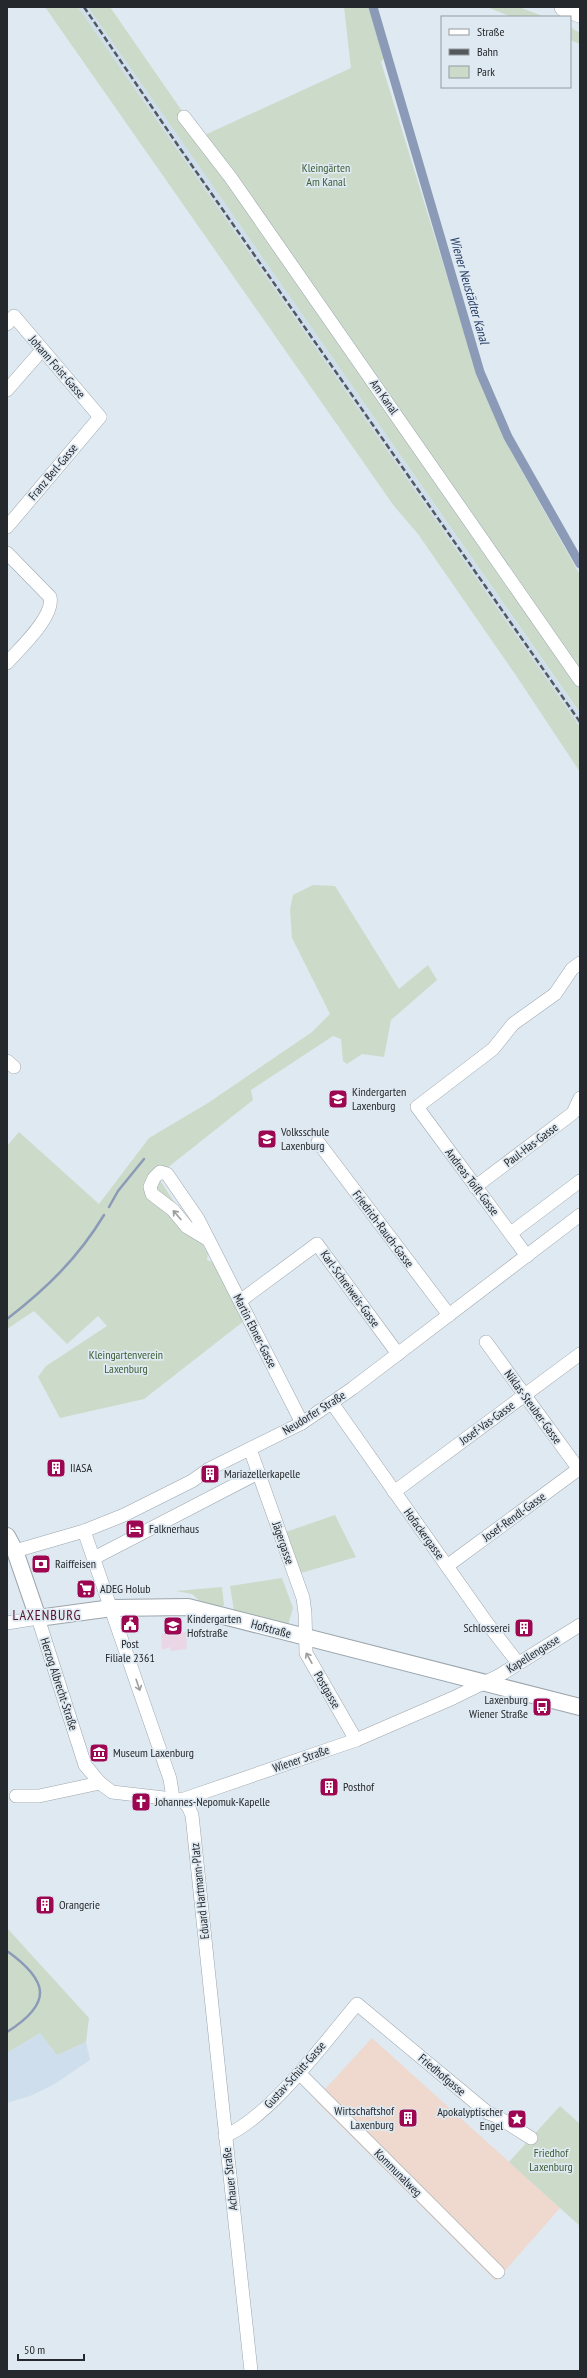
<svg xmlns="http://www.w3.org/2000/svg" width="587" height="2378" font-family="'PT Sans Narrow',sans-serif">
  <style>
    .built { fill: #cfdeed }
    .industrial { fill: #efd8cd }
    .education { fill: #ebd6e5 }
    .green { fill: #ccdac9 }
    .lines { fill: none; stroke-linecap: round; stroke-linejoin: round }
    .stream { stroke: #8b9bb7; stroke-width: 2.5 }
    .canal { stroke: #8b9bb7; stroke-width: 9 }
    .minor-casing { stroke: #9ca6ae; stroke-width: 14 }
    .major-casing { stroke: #9ca6ae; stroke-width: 18 }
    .highway-casing { stroke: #9ca6ae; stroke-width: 20 }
    .minor { stroke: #fff; stroke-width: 13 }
    .major { stroke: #fff; stroke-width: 16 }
    .highway { stroke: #fff; stroke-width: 19 }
    .rail { stroke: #54585d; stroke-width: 2.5; stroke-dasharray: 6 3; stroke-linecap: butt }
    .oneway { stroke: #9d9ea0 }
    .labels { text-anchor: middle; stroke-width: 3.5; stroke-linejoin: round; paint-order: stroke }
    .park-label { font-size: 12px; fill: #3f6037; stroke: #dfe9f1 }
    .street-label { font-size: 12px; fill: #25282c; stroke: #dfe9f1 }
    .poi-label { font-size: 12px; fill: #25282c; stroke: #dfe9f1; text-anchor: start }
    .water-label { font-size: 13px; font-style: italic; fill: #273e66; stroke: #dfe9f1 }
    .quarter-label { font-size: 14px; letter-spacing: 1px; fill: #54122d; stroke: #dfe9f1 }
  </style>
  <rect width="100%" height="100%" fill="#dfe9f1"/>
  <g class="built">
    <path d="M78,7H88L185,146L580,714V727Z"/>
    <path d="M40,2033L57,2055L86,2042L90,2060L53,2085L30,2096L7,2103V2053Z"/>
  </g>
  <path class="industrial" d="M372,2038L560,2208L496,2281L315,2100Z"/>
  <path class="education" d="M186,1632L187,1649L171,1651L170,1647L162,1650L161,1634Z"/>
  <g class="green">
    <path d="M45,7H78L149,109L580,727V772L515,674L418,534L394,506Z"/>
    <path d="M88,7H110L182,111L196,139L351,68L344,7H377L390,51L381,62L477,374L505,441L580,575V713Z"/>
    <path d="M487,7H519L545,17H512Z"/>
    <path d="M570,27L580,33V44L570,40Z"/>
    <path d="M313,885L335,886L399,989L428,965L437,980L391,1020L384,1057L362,1054L347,1064L343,1061L341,1039L333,1036L251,1090L253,1100L157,1176L208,1253L207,1260L213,1262L244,1321L144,1399L60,1418L38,1377L46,1366L107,1326L98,1316L67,1344L34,1311L7,1329V1146L19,1132L99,1204L149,1138L208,1103L312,1032L330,1014L292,938L290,909L293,895Z"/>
    <path d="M335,1515L356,1557L301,1573L286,1532Z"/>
    <path d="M282,1578L293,1608L287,1628L234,1611L230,1586Z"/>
    <path d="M222,1587L224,1605L221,1608L203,1604L192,1594L176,1591Z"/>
    <path d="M7,1928L89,2018L86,2042L57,2055L40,2033L7,2053Z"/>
    <path d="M560,2106L580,2124V2226L509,2162Z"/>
  </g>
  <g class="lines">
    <g class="stream">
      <path d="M109,1207L118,1191L144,1159"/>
      <path d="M7,1319C46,1289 78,1258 104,1215"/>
      <path d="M7,1951C49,1981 53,2003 7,2032"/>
    </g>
    <path class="canal" d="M373,7L480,372L508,437L580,564"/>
    <g class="minor-casing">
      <g id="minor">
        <path d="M184,117L231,178L580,680"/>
        <path d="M7,324L14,316L100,417L7,527"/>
        <path d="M7,390L42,350"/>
        <path d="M7,553L50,597C55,616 20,648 7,663"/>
        <path d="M7,1061L14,1067"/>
        <path d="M318,1142L449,1315"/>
        <path d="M475,1187L573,1113L580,1098"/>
        <path d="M511,1233L580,1181"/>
        <path d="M207,1239L187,1227L173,1210L152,1194L150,1187L154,1178L160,1172L167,1174L198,1219L302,1423"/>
        <path d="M527,1256L417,1107L493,1049L513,1024L555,994L572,969L580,963"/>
        <path d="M240,1301L317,1244L398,1354"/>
        <path d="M486,1342L580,1471"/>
        <path d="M332,1403L487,1623L518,1663"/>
        <path d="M250,1449L303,1598L305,1613L306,1653L356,1740"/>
        <path d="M394,1492L580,1354"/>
        <path d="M84,1531L170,1779L173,1798"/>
        <path d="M15,1551L84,1531L124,1515L192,1481L209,1469L302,1423L353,1388L580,1215"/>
        <path d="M94,1558L258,1473"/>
        <path d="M447,1566L580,1468"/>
        <path d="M7,1623L38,1618L85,1765L100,1783L112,1792L181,1800L356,1740L453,1698L500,1675L580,1625"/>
        <path d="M16,1796H39L100,1783"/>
        <path d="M181,1800L188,1806L192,1815C211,2000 231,2186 251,2371"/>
        <path d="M299,2073L498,2272"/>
        <path d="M225,2136C271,2116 323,2044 357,2004L488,2113L496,2116L531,2138"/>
      </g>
    </g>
    <g class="major-casing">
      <path id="major" d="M7,1536L15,1551L38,1618L112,1608L188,1607L580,1707"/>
    </g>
    <g class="highway-casing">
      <path id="highway" d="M564,7L580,13"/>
    </g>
    <use href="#minor" class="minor"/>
    <use href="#major" class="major"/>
    <use href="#highway" class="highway"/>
    <path class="rail" d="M84,7L179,147L580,722"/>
  </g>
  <defs><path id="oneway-shaft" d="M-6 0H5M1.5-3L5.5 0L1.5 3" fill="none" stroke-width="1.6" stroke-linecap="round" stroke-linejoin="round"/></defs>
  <g class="oneway">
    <use href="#oneway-shaft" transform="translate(177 1215) rotate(-131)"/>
    <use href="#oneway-shaft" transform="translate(309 1658) rotate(-119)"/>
    <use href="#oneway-shaft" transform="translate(138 1685) rotate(71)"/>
  </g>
  <defs>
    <g id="school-square" transform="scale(1)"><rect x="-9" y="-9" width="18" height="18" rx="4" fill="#9d0751" stroke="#dfe9f1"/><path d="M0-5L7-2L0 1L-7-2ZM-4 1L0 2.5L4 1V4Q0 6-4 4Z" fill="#fff"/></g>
    <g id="building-square" transform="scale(1)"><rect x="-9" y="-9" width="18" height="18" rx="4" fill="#9d0751" stroke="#dfe9f1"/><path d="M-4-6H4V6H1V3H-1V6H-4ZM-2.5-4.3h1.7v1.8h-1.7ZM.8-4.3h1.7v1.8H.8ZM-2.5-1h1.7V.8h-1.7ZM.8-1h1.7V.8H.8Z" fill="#fff"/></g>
    <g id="hotel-square" transform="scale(1)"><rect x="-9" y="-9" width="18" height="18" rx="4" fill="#9d0751" stroke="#dfe9f1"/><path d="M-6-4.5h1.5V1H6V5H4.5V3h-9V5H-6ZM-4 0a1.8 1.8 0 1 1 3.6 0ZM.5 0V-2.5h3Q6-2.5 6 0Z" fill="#fff"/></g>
    <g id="bank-square" transform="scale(1)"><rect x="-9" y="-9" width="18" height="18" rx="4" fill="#9d0751" stroke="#dfe9f1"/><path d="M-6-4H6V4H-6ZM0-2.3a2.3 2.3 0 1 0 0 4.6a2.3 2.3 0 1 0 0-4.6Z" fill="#fff"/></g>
    <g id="supermarket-square" transform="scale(1)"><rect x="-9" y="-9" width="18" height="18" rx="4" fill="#9d0751" stroke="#dfe9f1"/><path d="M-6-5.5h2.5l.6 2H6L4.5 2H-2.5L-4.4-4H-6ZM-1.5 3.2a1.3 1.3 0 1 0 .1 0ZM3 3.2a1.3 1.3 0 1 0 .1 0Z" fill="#fff"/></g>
    <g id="civic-square" transform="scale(1)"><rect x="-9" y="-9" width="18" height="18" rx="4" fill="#9d0751" stroke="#dfe9f1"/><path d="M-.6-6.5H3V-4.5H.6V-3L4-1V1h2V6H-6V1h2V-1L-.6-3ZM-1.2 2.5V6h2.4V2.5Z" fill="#fff"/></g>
    <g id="bus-square" transform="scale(1)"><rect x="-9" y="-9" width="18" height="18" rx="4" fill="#9d0751" stroke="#dfe9f1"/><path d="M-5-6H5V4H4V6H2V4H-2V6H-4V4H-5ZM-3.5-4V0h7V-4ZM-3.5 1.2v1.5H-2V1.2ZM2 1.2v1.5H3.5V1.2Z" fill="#fff"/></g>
    <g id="museum-square" transform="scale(1)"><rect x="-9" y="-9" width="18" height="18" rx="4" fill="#9d0751" stroke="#dfe9f1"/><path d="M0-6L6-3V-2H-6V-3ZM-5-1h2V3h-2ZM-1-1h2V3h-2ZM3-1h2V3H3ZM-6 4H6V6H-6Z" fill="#fff"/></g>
    <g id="church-square" transform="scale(1)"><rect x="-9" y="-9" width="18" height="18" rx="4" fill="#9d0751" stroke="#dfe9f1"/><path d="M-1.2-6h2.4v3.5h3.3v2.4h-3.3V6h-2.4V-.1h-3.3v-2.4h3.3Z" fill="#fff"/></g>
    <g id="sight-square" transform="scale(1)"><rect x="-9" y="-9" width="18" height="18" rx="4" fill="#9d0751" stroke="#dfe9f1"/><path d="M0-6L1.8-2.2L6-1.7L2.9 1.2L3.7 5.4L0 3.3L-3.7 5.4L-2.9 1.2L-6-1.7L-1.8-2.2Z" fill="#fff"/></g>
  </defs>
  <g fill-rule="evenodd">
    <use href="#school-square" x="338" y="1099"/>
    <use href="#school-square" x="267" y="1139"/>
    <use href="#building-square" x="56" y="1468"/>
    <use href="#building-square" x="210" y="1474"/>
    <use href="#hotel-square" x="135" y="1529"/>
    <use href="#bank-square" x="41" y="1564"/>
    <use href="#supermarket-square" x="86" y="1589"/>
    <use href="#civic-square" x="130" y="1624"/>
    <use href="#school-square" x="173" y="1626"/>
    <use href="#building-square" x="524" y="1628"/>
    <use href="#bus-square" x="542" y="1707"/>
    <use href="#museum-square" x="99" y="1753"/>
    <use href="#building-square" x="329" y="1787"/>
    <use href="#church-square" x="141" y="1802"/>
    <use href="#building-square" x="45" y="1905"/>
    <use href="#building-square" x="408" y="2118"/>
    <use href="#sight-square" x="517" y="2119"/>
  </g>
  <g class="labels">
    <g class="park-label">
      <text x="326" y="172">Kleingärten<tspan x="326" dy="14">Am Kanal</tspan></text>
      <text x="126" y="1359">Kleingartenverein<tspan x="126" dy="14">Laxenburg</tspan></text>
      <text x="551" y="2157">Friedhof<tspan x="551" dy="14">Laxenburg</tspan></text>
    </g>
    <g class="street-label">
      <text transform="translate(57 367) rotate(49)" y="4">Johann Foist-Gasse</text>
      <text transform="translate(384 397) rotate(55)" y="4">Am Kanal</text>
      <text transform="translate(53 472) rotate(-50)" y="4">Franz Berl-Gasse</text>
      <text transform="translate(531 1145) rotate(-37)" y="4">Paul-Has-Gasse</text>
      <text transform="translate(472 1182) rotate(53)" y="4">Andreas Toifl-Gasse</text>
      <text transform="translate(383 1229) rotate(53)" y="4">Friedrich-Rauch-Gasse</text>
      <text transform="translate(350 1289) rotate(54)" y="4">Karl-Schreiweis-Gasse</text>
      <text transform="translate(255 1331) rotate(63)" y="4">Martin Ebner-Gasse</text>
      <text transform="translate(533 1407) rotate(54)" y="4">Niklas-Steuber-Gasse</text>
      <text transform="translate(314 1413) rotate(-32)" y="4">Neudorfer Straße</text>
      <text transform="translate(487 1423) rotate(-36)" y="4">Josef-Vas-Gasse</text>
      <text transform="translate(514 1517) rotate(-36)" y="4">Josef-Rendl-Gasse</text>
      <text transform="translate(424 1534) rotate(54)" y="4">Hofackergasse</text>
      <text transform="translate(283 1543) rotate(71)" y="4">Jägergasse</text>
      <text transform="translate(271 1629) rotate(15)" y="4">Hofstraße</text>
      <text transform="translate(533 1654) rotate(-32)" y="4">Kapellengasse</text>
      <text transform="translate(59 1684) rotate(72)" y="4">Herzog Albrecht-Straße</text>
      <text transform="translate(327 1690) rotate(60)" y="4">Postgasse</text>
      <text transform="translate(301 1759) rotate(-19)" y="4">Wiener Straße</text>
      <text transform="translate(200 1891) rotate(-96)" y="4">Eduard Hartmann-Platz</text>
      <text transform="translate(295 2075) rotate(-48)" y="4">Gustav-Schütt-Gasse</text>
      <text transform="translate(442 2075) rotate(40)" y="4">Friedhofgasse</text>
      <text transform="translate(398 2173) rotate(45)" y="4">Kommunalweg</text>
      <text transform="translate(230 2179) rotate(-96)" y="4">Achauer Straße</text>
    </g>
    <g class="poi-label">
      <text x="352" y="1096">Kindergarten<tspan x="352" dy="14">Laxenburg</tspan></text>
      <text x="281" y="1136">Volksschule<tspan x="281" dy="14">Laxenburg</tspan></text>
      <text x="70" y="1472">IIASA</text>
      <text x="224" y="1478">Mariazellerkapelle</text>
      <text x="149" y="1533">Falknerhaus</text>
      <text x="55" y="1568">Raiffeisen</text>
      <text x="100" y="1593">ADEG Holub</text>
      <text x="187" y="1623">Kindergarten<tspan x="187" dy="14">Hofstraße</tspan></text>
      <text x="510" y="1632" text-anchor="end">Schlosserei</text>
      <text x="130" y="1648" text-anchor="middle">Post<tspan x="130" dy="14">Filiale 2361</tspan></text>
      <text x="528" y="1704" text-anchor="end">Laxenburg<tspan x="528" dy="14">Wiener Straße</tspan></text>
      <text x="113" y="1757">Museum Laxenburg</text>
      <text x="343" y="1791">Posthof</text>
      <text x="155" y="1806">Johannes-Nepomuk-Kapelle</text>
      <text x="59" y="1909">Orangerie</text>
      <text x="394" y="2115" text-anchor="end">Wirtschaftshof<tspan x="394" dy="14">Laxenburg</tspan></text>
      <text x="503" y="2116" text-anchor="end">Apokalyptischer<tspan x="503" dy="14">Engel</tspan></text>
    </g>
    <g class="water-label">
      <text transform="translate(470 290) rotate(74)" y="5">Wiener Neustädter Kanal</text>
    </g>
    <g class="quarter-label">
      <text x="47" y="1620">LAXENBURG</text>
    </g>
  </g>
  <rect width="587" height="2378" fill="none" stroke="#25282c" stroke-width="16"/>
  <rect x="441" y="16" width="130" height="72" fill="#dfe9f1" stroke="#959ca2"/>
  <rect x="449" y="29" width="20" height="6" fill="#ffffff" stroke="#959ca2"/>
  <text x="477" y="36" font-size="12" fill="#25282c">Straße</text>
  <rect x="449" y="49" width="20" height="6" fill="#54585d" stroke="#959ca2"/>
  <text x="477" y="56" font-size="12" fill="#25282c">Bahn</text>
  <rect x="449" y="66" width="20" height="12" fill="#ccdac9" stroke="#959ca2"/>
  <text x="477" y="76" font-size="12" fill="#25282c">Park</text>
  <path d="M18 2354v6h66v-6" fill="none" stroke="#25282c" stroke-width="2"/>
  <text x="24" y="2354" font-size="12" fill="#25282c" stroke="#dfe9f1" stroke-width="3" paint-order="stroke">50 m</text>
</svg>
